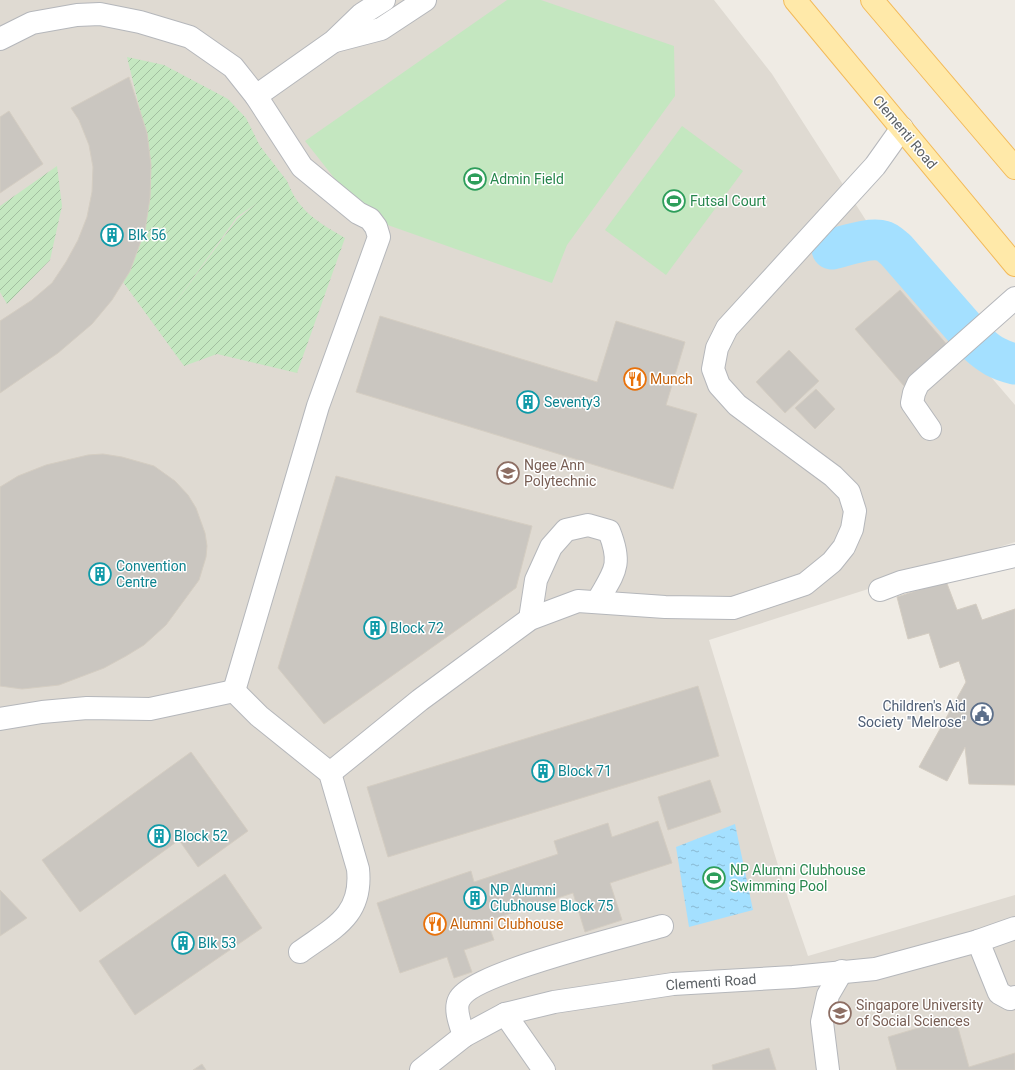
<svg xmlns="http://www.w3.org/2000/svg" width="1015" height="1070" font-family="Roboto,sans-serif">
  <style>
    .education { fill: #dfdad2 }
    .grass { fill: #c4e7c0 }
    .garden { fill: url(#garden-furrows); fill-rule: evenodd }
    .water { fill: url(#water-ripples) }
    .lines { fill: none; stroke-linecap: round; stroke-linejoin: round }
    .river { stroke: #a4e0ff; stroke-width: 41 }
    .building { fill: #cac6c0; stroke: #d4cdc2 }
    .minor-casing { stroke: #b5b7bb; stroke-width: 24 }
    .major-casing { stroke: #f3ba59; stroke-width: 24 }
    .minor { stroke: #fff; stroke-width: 22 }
    .major { stroke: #ffe9a9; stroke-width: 22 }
    .labels { text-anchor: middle; stroke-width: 3; stroke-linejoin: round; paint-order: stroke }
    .street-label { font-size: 14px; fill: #5c6165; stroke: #fff }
    .leisure-label { font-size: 14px; fill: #27864d; stroke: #fff; text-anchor: start }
    .culture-label { font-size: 14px; fill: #0d838f; stroke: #fff; text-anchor: start }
    .food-label { font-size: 14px; fill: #c56008; stroke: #fff; text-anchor: start }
    .education-label { font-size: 14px; fill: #785e54; stroke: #fff; text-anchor: start }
    .service-label { font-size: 14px; fill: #4e5e75; stroke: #fff; text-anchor: end }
  </style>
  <defs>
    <pattern id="garden-furrows" width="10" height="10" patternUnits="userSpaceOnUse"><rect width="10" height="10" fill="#c4e7c0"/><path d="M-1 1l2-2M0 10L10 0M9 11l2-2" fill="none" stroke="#a2bfa0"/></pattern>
    <pattern id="water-ripples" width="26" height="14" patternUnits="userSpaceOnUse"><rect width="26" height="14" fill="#a4e0ff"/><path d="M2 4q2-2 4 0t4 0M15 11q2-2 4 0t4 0" fill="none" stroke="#89b9d2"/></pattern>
  </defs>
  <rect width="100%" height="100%" fill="#efebe4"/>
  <path class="education" d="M0,0H714L772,74L894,264L1015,405V542L709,640L788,898L808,956L1015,895V1070H0Z"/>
  <g class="grass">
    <path d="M507,0H541L674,46L675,96L567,245L552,283L365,217L305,141Z"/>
    <path d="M682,126L743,171L666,275L605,230Z"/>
  </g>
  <g class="garden">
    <path d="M127,57L164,65L228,99L246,118L260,146L287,181L269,194L287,181C299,212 318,222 345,238L297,373L217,354L184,366L123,282L145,227L151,176L143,122ZM257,203L237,219L165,317L237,217Z"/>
    <path d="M57,166L62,206L50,260L7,304L0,292V206Z"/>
  </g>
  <path class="water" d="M735,824L753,910L689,927L676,847Z"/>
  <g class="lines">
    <g class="river">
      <path d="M832,249C845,246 871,237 883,241C888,242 892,247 896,250L965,329"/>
      <path d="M978,344C990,355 999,360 1015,364"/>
    </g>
  </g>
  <g class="building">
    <path d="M129,77L147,133L151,165L150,198L145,230L130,271L112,300L92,324L58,353L0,393V321L32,300L52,283L66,262L78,240L87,217L92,192L93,167L89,145L79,120L71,108Z"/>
    <path d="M9,111L43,164L0,193V117Z"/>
    <path d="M900,290L949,347L904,386L855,329Z"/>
    <path d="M380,316L597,382L616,321L685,342L666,405L697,414L673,489L356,392Z"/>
    <path d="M789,350L819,381L785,413L756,382Z"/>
    <path d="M816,389L835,409L815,429L795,408Z"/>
    <path d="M103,454L122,457L154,466L175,481L188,495L196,508L205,533L207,546L206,557L199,580L166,625L144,645L126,656L104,668L59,685L22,689L0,686V487L18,476L46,465L88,455Z"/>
    <path d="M336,476L532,526L516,588L324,724L278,668Z"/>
    <path d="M946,581L957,610L976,604L982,620L1015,609V785L969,784L965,747L947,781L919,767L966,682L959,661L940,668L929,633L908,639L897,597Z"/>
    <path d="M698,686L719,756L388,857L367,787Z"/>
    <path d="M191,752L248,831L198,867L179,840L80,912L42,860Z"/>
    <path d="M710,780L721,812L668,830L658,797Z"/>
    <path d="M658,821L672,863L610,883L622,920L585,932L573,893L487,921L494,940L464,950L472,972L454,978L447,957L400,973L377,903L471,871L474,882L558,854L554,841L608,823L612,837Z"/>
    <path d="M225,874L262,928L135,1015L99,961Z"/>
    <path d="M0,890L27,918L0,936Z"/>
    <path d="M955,1017L969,1067L1015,1053V1070H897L888,1037Z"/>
    <path d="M769,1048L776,1070H713L712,1065Z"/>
    <path d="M202,1064L206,1070H193Z"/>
  </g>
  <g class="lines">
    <g class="minor-casing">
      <g id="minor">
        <path d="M0,39L32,23L77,15L100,14L140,22L190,37L233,67L256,96L302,167L358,213L370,219L376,227L379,237L318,406L234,691"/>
        <path d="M335,41L381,29L425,0"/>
        <path d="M256,96L334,41L362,14L384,0"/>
        <path d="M930,429L912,403L914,393L918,384L1015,298"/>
        <path d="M880,590L901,582L1015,556"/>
        <path d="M530,619L536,580L551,547L566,530L588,525L609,531C623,566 614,572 597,602"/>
        <path d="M234,691L259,716L330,773L358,869C363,916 333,928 300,952"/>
        <path d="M0,719L42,712L87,708L150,709L234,691"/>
        <path d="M330,773L420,700L530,619L578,601L665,607L733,608L805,584L832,562L844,547L852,529L855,511L849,492L833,476L737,405L719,385L713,369L717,348L727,328L875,166L902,128"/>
        <path d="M978,941L999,993L1010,999L1015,997"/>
        <path d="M505,1014L544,1070"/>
        <path d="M464,1036C461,1026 454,1010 459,1000C471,973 628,936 662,926"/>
        <path d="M421,1070L464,1036L505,1014L554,1002L673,984L793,977L875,969L978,941L1015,928"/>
        <path d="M828,1070L822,1022L828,995L842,971"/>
      </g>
    </g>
    <g class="major-casing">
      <g id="major">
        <path d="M795,0L1015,265"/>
        <path d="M872,0L1015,168"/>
      </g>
    </g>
    <use href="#minor" class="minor"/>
    <use href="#major" class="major"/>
  </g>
  <defs>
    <g id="stadium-ring" transform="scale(1.15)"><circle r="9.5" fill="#fff" stroke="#2e9e5b" stroke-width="1.5"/><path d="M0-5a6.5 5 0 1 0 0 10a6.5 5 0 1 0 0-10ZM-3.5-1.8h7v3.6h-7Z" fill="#2e9e5b"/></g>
    <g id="building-ring" transform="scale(1.15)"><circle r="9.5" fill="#fff" stroke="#0f9aa8" stroke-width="1.5"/><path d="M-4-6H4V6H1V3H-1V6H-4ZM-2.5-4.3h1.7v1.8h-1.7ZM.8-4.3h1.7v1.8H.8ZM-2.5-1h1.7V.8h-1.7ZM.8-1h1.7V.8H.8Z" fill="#0f9aa8"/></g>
    <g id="restaurant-ring" transform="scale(1.15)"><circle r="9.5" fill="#fff" stroke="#e8710a" stroke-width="1.5"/><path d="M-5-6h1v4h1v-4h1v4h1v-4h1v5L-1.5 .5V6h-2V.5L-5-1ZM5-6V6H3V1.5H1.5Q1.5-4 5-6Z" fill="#e8710a"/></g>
    <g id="university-ring" transform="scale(1.15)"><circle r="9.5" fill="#fff" stroke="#8d6e63" stroke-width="1.5"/><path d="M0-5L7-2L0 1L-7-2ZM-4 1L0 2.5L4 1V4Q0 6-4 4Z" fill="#8d6e63"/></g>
    <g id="civic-ring" transform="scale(1.15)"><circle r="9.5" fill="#fff" stroke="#5c6f8a" stroke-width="1.5"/><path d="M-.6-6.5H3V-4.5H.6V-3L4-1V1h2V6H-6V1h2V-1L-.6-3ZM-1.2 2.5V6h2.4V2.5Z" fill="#5c6f8a"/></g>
  </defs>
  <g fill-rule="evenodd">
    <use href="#stadium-ring" x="475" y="179"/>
    <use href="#stadium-ring" x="674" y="201"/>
    <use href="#building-ring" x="112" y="235"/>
    <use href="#restaurant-ring" x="635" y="379"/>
    <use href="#building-ring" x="528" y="402"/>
    <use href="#university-ring" x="508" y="473"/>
    <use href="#building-ring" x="100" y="574"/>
    <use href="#building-ring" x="375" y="628"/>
    <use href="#civic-ring" x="982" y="714"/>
    <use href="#building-ring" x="543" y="771"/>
    <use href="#building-ring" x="159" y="836"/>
    <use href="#stadium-ring" x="714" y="878"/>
    <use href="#building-ring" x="475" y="898"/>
    <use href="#restaurant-ring" x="435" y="924"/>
    <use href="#building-ring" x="183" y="943"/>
    <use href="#university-ring" x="840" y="1013"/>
  </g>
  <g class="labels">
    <g class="street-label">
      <text transform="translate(905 132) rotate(50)" y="5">Clementi Road</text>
      <text transform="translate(711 982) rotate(-4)" y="5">Clementi Road</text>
    </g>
    <g class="leisure-label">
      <text x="490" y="184">Admin Field</text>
      <text x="690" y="206">Futsal Court</text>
      <text x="730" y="875">NP Alumni Clubhouse<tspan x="730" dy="16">Swimming Pool</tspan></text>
    </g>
    <g class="culture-label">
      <text x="128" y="240">Blk 56</text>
      <text x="544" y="407">Seventy3</text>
      <text x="116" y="571">Convention<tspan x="116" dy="16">Centre</tspan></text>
      <text x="390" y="633">Block 72</text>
      <text x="558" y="776">Block 71</text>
      <text x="174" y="841">Block 52</text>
      <text x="490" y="895">NP Alumni<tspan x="490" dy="16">Clubhouse Block 75</tspan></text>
      <text x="198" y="948">Blk 53</text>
    </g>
    <g class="food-label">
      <text x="650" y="384">Munch</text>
      <text x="450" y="929">Alumni Clubhouse</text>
    </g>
    <g class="education-label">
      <text x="524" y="470">Ngee Ann<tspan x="524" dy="16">Polytechnic</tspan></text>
      <text x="856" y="1010">Singapore University<tspan x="856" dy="16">of Social Sciences</tspan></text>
    </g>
    <g class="service-label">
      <text x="966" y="711">Children's Aid<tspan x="966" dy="16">Society "Melrose"</tspan></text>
    </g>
  </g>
</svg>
